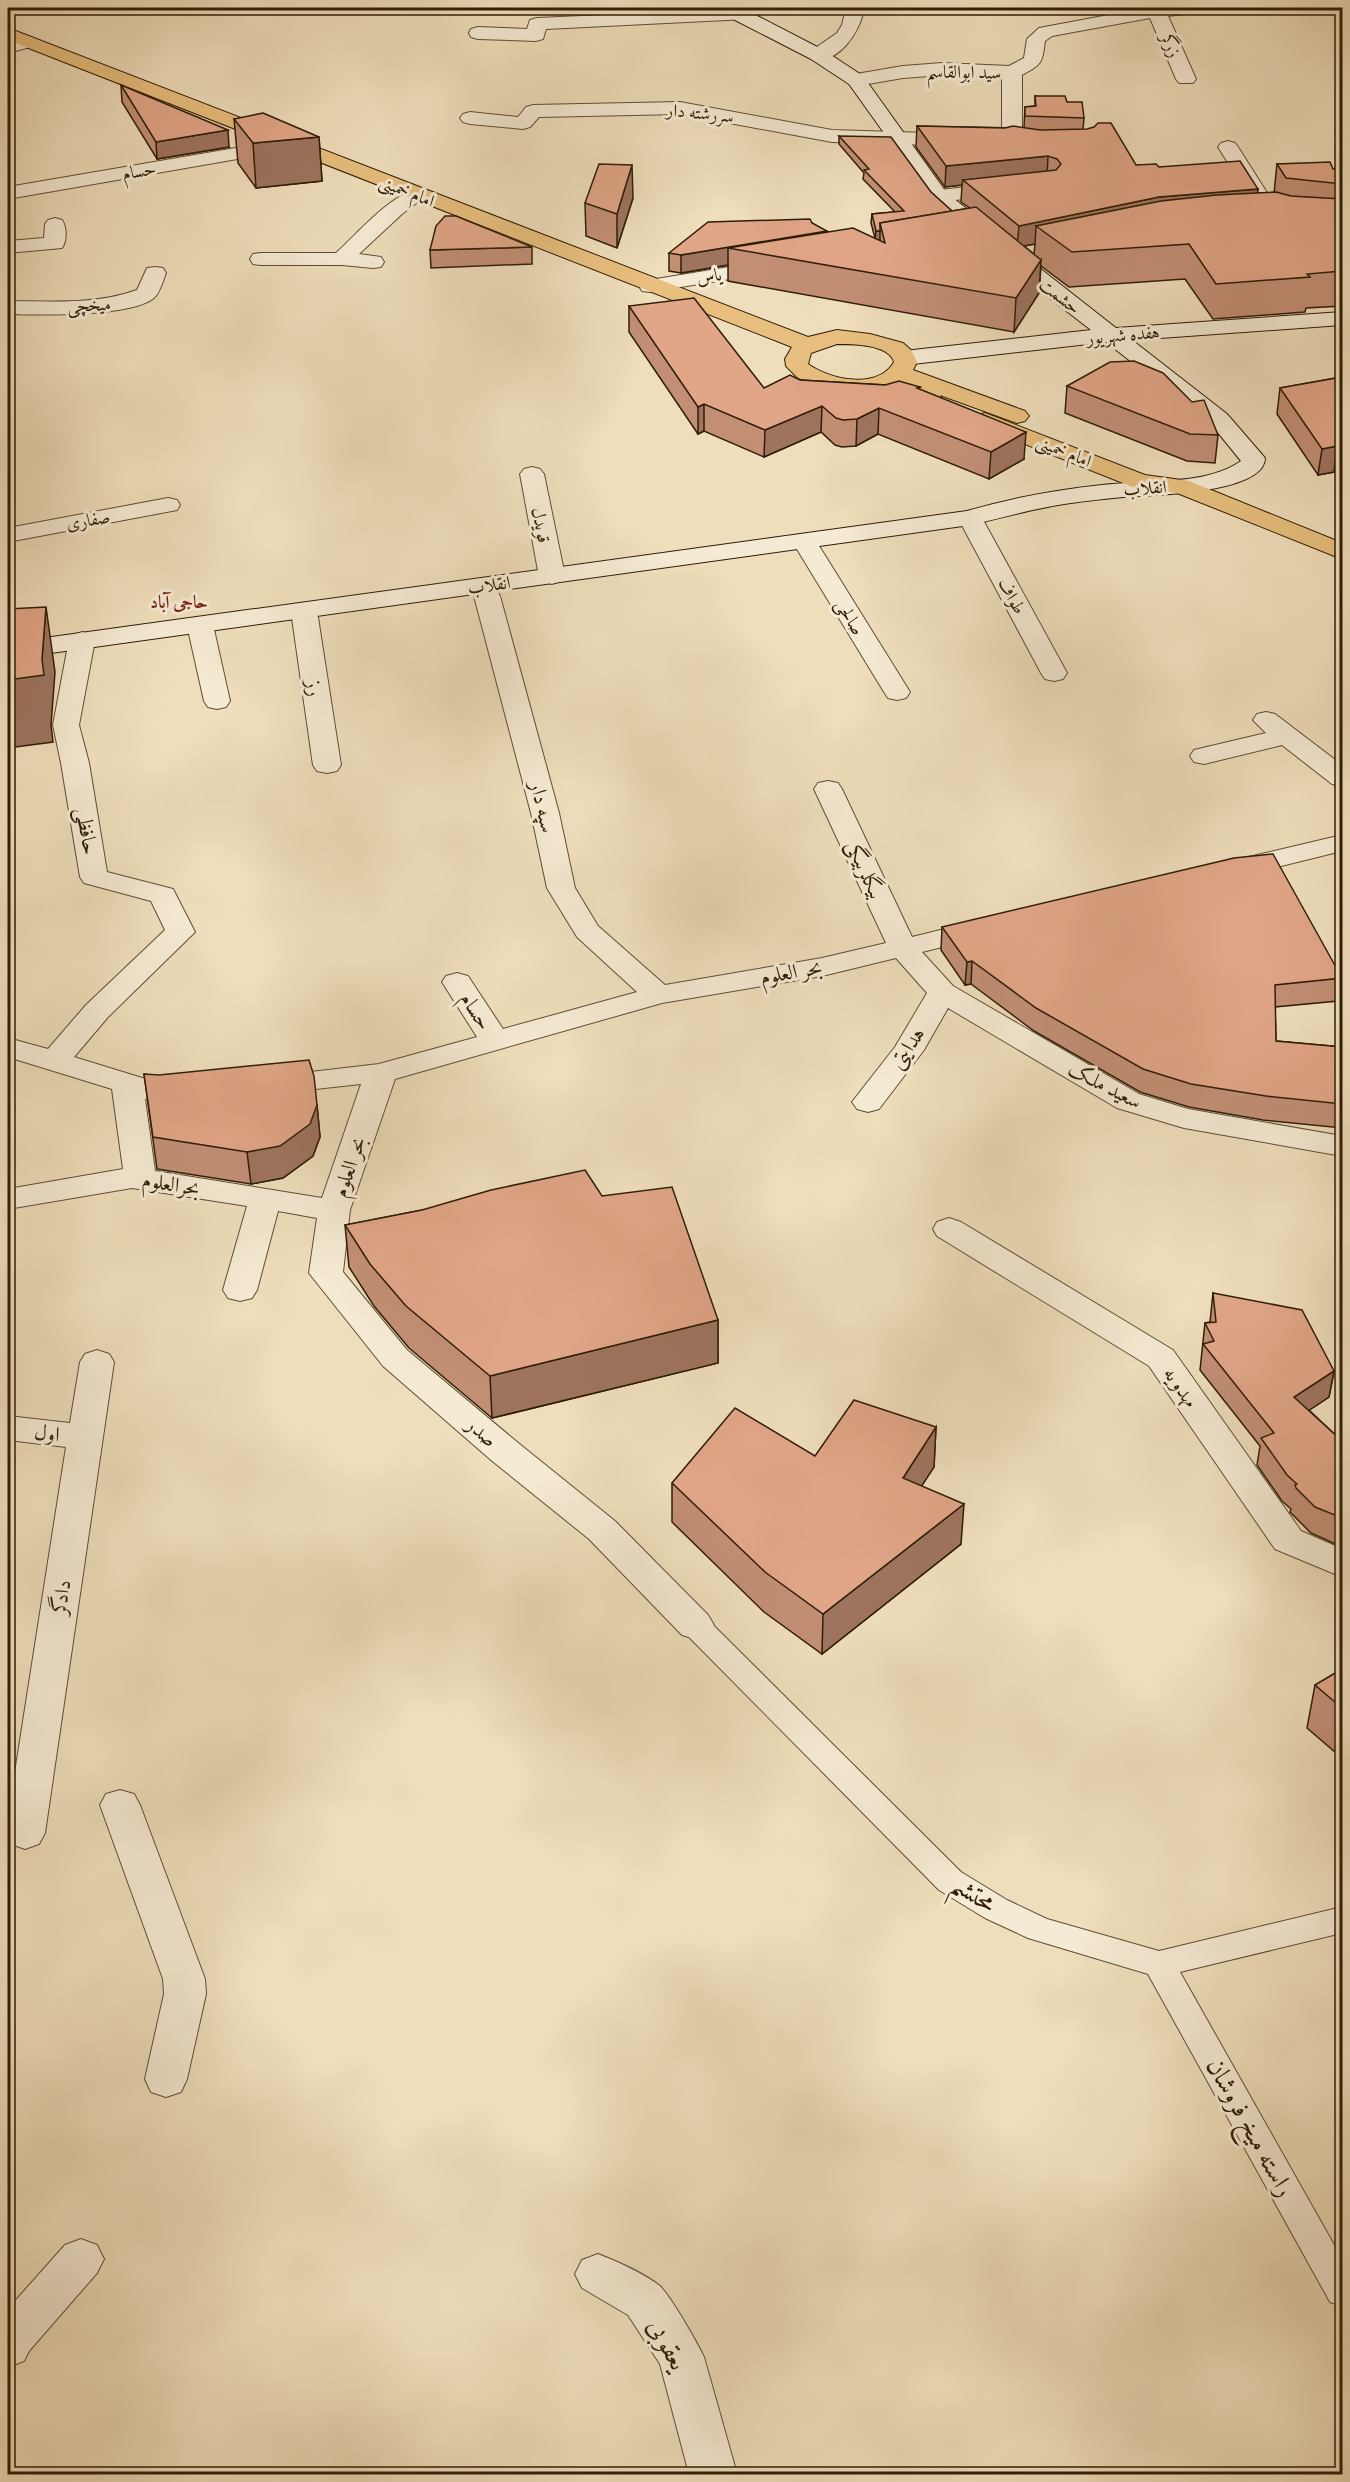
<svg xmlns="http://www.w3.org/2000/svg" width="1350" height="2482" font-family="'Sorts Mill Goudy',Amiri,serif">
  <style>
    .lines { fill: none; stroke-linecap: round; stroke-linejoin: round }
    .pedestrian-casing { stroke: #5f4d34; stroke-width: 2 }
    .minor-casing { stroke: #5f4d34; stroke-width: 2 }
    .secondary-casing { stroke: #2f1d07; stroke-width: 2 }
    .primary-casing { stroke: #2f1d07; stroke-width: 2 }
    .pedestrian { fill: #f5ead3; fill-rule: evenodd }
    .minor { fill: #f5ead3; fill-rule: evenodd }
    .secondary { fill: #f5ead3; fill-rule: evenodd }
    .primary { fill: #e8bf7e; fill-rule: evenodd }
    .wall { fill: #c28f75; stroke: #2f1d07; stroke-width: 1.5; fill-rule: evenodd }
    .shaded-wall { fill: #9e745f; stroke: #2f1d07; stroke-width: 1.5 }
    .building { fill: #e1a688; stroke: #2f1d07; stroke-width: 1.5 }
    .labels { text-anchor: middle; stroke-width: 6; stroke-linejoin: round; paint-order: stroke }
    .far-street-label { font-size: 18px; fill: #2f1d07; stroke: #f5ead3 }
    .far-neighbourhood-label { font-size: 18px; font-weight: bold; fill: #7a1f14; stroke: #f5ead3 }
    .street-label { font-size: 21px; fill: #2f1d07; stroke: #f5ead3 }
    .near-street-label { font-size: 26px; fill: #2f1d07; stroke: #f5ead3 }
  </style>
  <rect width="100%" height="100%" fill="#efdebb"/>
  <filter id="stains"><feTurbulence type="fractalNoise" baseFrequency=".00333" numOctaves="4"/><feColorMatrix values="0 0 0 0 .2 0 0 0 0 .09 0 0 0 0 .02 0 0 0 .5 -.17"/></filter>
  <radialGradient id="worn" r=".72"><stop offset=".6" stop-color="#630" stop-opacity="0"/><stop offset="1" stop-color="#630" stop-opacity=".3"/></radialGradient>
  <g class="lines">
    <g class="pedestrian-casing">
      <path id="pedestrian" d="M695,1614L705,1617L961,1872L1007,1900L1047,1919L1159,1951L1342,1907V1933L1180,1972L1342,2259V2306L1330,2302L1148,1974L1028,1938L985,1918L939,1890L685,1633L680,1625L685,1617Z"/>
    </g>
    <g class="minor-casing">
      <g id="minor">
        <path d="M846,8H864C861,31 838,66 811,59L809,55L811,51L837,33L842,25Z"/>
        <path d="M1146,8H1200L1197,12L1168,16L1196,79L1193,83H1179L1176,79L1150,18L1052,36L1045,41C1042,64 1042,64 1022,75V136L1017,143H1003L1000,139L1002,136V77L942,75L903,78L856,86L849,84L846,80L849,76L856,74L903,66L942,63L1009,66L1024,58L1027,39L1039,28Z"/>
        <path d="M740,9L747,11L749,15L747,19L546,29L543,39L536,41L478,39L471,37L469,33L471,29L478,27L527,29L530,20L537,18Z"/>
        <path d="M27,36L34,38L36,42L34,46L8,53V41Z"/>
        <path d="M680,102L832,130L961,134L968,136L971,140L968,144L961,146L832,142L680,114L539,117L530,127L523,129L470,124L463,122L460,118L463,114L470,112L518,117L526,107L533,105Z"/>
        <path d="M1228,141L1235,143L1238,147L1271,199L1268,203L1261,205L1254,203L1251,199L1218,147L1221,143Z"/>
        <path d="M270,142L277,144L280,148L277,152L8,199V187Z"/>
        <path d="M1006,183L1013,185L1016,189L1013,193L939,202L932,200L929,196L932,192L939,190Z"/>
        <path d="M417,189L424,191L427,195L402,214L359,254L381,257L384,262L381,267L373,268L342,265H261L253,264L250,259L253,254L261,253H336C358,233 389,196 417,189Z"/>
        <path d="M55,218L62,220C67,227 67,241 62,248L8,253V241L44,238L45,224L48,220Z"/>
        <path d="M772,260L780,261L783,266L780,271L650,292L642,291L639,286L642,281L650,280Z"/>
        <path d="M155,267L163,268L166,273C163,280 160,293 154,298C131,317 38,315 8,314V301C51,301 95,305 137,290L147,268Z"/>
        <path d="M532,467L540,469L544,474L565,576L561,581L552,584L543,581L539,576L520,474L524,469Z"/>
        <path d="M168,498L177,500L180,505L177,510L8,542V528Z"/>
        <path d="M970,511L979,513L982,518L1067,673L1063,679L1054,681L1045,679L1041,673L958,518L961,513Z"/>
        <path d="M804,534L813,536L816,541L910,692L906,698L897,700L888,698L884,692L792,541L795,536Z"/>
        <path d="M482,578L491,581L500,596L559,813L575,888L598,926L665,985L822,958L886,943L814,789L818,783L828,781L838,783L842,789L912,937L985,919L995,922L1000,928L995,934L922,952L953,986L1139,1094L1188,1109L1342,1136V1156L1184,1128L1117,1108L948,1008L924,1050L879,1109L868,1112L857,1109L852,1102L895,1047L927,993L896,958L822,976L662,1003L395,1079L350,1210L343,1272L407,1350L517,1442L615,1521L708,1615L714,1625L708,1635L695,1639L682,1635L589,1539L491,1460L383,1366L309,1273L317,1218L278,1211L257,1290L252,1298L240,1301L228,1298L223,1290L247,1206L132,1188L8,1209V1189L123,1169L112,1089L8,1057V1038L48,1049L86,1005L165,930L151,901L84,883L80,877L61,763L53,725L69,640L73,635L82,632L91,635L95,640L79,725L89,763L107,872L173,889L195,932L108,1017L74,1057L165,1085L191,1083L202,1086L207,1093L202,1100C182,1105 164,1105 145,1099L155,1171L322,1198L361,1084L270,1094L259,1092L254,1085L259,1078L379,1064L477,1037L442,982L446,976L457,973L468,976L503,1029L637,992L577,937L547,888L531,813L474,596L469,586L473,581Z"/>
        <path d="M304,603L313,606L317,611L341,765L337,771L327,773L317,771L313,765L291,611L295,606Z"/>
        <path d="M200,617L209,620L213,625L230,701L226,707L217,709L208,707L204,701L187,625L191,620Z"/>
        <path d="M1266,712L1275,714L1342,765V786L1332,784L1282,745L1204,764L1194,762L1190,756L1194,750L1266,733L1253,720L1257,714Z"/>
        <path d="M1342,835V851L1233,878L1223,875L1219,869L1223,863Z"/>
        <path d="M949,1218L961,1222L1173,1350L1301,1531L1342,1549V1577L1275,1549L1149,1366L937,1236L933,1229L937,1222Z"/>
        <path d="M97,1350L109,1354L114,1362L45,1833L39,1844L25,1849L11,1844L8,1838V1817L66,1447L8,1440V1416L70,1423L80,1362L85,1354Z"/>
        <path d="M120,1790L134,1794L140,1805L205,1979L206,1994L187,2079L181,2092L166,2097L151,2092L145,2079L164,1994L163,1979L100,1805L106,1794Z"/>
        <path d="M81,2239L97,2245L104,2259L97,2273L29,2351L24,2361L8,2367V2309L65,2245Z"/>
        <path d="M598,2254C616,2261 645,2274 660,2286C671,2297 697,2342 704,2357L737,2474H689L660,2364L628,2315L582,2288L575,2274L582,2260Z"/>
      </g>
    </g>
    <g class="secondary-casing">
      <path id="secondary" d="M723,8H742L825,51L863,76L946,192L1019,252L1116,328L1342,312V325L1132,340L1227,414L1265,458C1265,494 1149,495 1123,497C1103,499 1083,501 1064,504C1032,509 1001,518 970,525L8,659V643L967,511C1011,498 1056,490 1102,485C1144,480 1206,486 1241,461L1211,424L1106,342L904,365L896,363L893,358L896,353L904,351L1091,330L1003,262L932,200L849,84L811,59L733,19Z"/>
    </g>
    <g class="primary-casing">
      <g id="primary">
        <path d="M8,28L808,337L837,330L870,334L903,343L911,350L917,362L913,370L1025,411L1029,416L1025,421L1017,423L940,395L942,399L939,404L931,406L883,389L848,392L825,388L798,378L786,366L785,359L792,347L8,40ZM837,344C852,344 889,344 894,362C878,390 830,380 808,364L811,353Z"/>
        <path d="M985,413L1145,475L1189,481L1342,543V559L1177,493L1133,487L977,425L973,420L977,415Z"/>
      </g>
    </g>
    <use href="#pedestrian" class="pedestrian"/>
    <use href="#minor" class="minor"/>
    <use href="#secondary" class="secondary"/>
    <use href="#primary" class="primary"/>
  </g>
  <g class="wall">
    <path d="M121,85L229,147L157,159L122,102Z"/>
    <path d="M1035,96L1067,102L1084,118L1083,129L1136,165L1159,167L1258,189L1257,193H1274L1277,164L1333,169L1342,168V306L1306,308L1305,312L1213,319L1185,279L1069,287L1041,266L1039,293L1014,332L728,281V265L681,273L669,271V253L812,223L827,232L875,238L871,223L872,214L895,212L863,179L864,173L839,144V136L931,192L952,211L970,208L961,202L962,185L945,187L916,147L917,126L1024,128L1025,107L1035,106ZM1035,244L1034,254L1024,246Z"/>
    <path d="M234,119L319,137L322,181L256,188L238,163Z"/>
    <path d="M633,198L617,248L586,236L585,203Z"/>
    <path d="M532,247V264L431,268L430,250Z"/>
    <path d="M629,306L764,388L800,380L920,387L919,389L1024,459L989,479L878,434L856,446L842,447L835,445L821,432L764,457L704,431L698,434L629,332Z"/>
    <path d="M1342,377V481L1334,472L1318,475L1277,414L1280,388Z"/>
    <path d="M1067,386L1218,435L1215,463L1187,461L1065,413Z"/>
    <path d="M1342,843V859L1340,856Z"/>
    <path d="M942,927L1342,978L1338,1001L1275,1007L1276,1041L1342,1047V1128L1263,1120L1189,1107L1140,1092L1034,1031L971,984L965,985L941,950Z"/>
    <path d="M144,1074L317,1105L320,1137L313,1156L283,1178L251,1184L157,1169Z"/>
    <path d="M602,1196L718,1320V1363L492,1418L409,1348L374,1306L349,1267L345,1225L422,1210Z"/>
    <path d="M1213,1293L1334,1371L1329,1397L1309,1410L1342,1441V1547L1311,1533L1290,1512L1291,1509L1282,1501L1257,1465L1260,1446L1200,1370L1205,1323L1210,1322Z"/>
    <path d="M936,1427L934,1467L921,1486L961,1544L822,1654L764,1612L672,1522V1483L815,1456Z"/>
    <path d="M1342,1669V1758L1307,1728L1315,1685Z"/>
  </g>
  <g class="shaded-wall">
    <path d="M228,130L229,147L157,159L156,142Z"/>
    <path d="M319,137L322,181L256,188L253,143Z"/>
    <path d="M1048,156L1047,177L963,180L962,185L945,187L946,166Z"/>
    <path d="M632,165L633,198L617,248V214Z"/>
    <path d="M1258,189L1255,210L1036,226L1035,244L1017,247L1019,226L1159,197Z"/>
    <path d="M827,231V248H728V265L681,273V255Z"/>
    <path d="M876,231H880V240H875Z"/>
    <path d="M1041,260L1039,293L1014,332L1016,298Z"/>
    <path d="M704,404V431L698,434V407Z"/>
    <path d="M822,406L821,432L764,457L765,430Z"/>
    <path d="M879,408L878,434L856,446L857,419Z"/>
    <path d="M1026,432L1024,459L989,479L991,452Z"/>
    <path d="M1337,446L1334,472L1318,475L1322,449Z"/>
    <path d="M46,607L55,672L51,725L53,742L8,748V680L42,659Z"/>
    <path d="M972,961L971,984L965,985L967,962Z"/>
    <path d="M317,1105L320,1137L313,1156L283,1178L251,1184L247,1152Z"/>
    <path d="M718,1320V1363L492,1418L490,1376Z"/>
    <path d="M1334,1371L1329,1397L1290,1423L1294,1397Z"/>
    <path d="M936,1427L934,1467L901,1518L903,1478Z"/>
    <path d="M964,1504L961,1544L822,1654L823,1614Z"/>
  </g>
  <g class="building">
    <path d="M121,85L228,130L156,142Z"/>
    <path d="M1035,96H1065L1067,102H1082L1084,118L1025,116V107L1036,106Z"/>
    <path d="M263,113L319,137L253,143L234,119Z"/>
    <path d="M1098,123H1111L1136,165L1156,164L1159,167L1240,161L1258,189L1159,197L1019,226L963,180L1056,170L1061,164L1057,159L1048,156L946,166L917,126L1005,128L1013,126L1040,130L1087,129L1094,127Z"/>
    <path d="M839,136L891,137L931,192L952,211L880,223V231H876L872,214L904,211L864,170L869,169Z"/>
    <path d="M1330,162L1333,169L1342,168V184L1286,178L1277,164Z"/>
    <path d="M599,164L632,165L617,214L585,203Z"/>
    <path d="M1276,192L1291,196L1342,199V271L1307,274L1310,277L1216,284L1189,244L1072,252L1036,226L1161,201L1217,195Z"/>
    <path d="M976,207L1041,260L1016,298L728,248L853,228L885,243L880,223Z"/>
    <path d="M445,216H456L532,247L430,250L436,226Z"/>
    <path d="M810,219L812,223L827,231L681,255L669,253L708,222Z"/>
    <path d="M694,298L764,388L790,375L800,380L885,385L899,381L920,387L917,388L1026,432L991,452L879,408L857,419L843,420L836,418L822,406L765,430L704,404L698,407L629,306Z"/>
    <path d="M1134,361L1163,373L1192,402L1204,400L1218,435L1190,434L1067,386L1110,362Z"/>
    <path d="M1342,377V451L1337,446L1322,449L1280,388Z"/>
    <path d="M46,607L42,659L44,675L8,680V609Z"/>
    <path d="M1273,854L1342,978L1275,985L1276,1041L1342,1047V1104L1266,1096L1191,1084L1143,1069L1036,1008L972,961L967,962L942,927L1234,858Z"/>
    <path d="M309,1060L314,1076L317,1105L310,1124L280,1146L247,1152L153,1137L144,1074L159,1075Z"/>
    <path d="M585,1170L602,1196L672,1187L718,1320L490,1376L406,1306L370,1264L345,1225L422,1210L491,1190Z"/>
    <path d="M1213,1293L1302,1310L1334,1371L1294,1397L1342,1441V1518L1315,1507L1296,1488L1295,1485L1297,1484L1287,1475L1261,1438L1274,1433L1203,1344L1214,1341L1205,1323L1216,1322Z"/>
    <path d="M854,1400L936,1427L903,1478L964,1504L823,1614L765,1572L672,1483L735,1408L815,1456Z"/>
    <path d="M1342,1669V1708L1315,1685Z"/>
  </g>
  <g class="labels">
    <g class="far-street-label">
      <text transform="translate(1171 45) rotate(67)" y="6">زرگر</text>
      <text transform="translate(964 72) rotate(1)" y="6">سید ابوالقاسم</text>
      <text transform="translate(700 113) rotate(6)" y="6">سررشته دار</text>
      <text transform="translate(139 171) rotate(-10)" y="6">حسام</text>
      <text transform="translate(407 191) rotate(22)" y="6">امام خمینی</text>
      <text transform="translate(709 276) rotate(-9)" y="6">یاس</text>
      <text transform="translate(1060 296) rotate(38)" y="6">حشمت</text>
      <text transform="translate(89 305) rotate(-3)" y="6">میخچی</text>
      <text transform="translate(1123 335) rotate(-5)" y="6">هفده شهریور</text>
      <text transform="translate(1064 451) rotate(22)" y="6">امام خمینی</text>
      <text transform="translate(1145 488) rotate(-4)" y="6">انقلاب</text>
      <text transform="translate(88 520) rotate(-10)" y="6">صفاری</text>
      <text transform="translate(541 525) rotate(79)" y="6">قویدل</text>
      <text transform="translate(489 585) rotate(-8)" y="6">انقلاب</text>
      <text transform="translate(1012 596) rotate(61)" y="6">طواف</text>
      <text transform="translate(850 617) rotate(59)" y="6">صالحی</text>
    </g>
    <g class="far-neighbourhood-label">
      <text x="179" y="608">حاجی آباد</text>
    </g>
    <g class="street-label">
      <text transform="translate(315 688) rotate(81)" y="7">رز</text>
      <text transform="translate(543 807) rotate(77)" y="7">سپه دار</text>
      <text transform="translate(87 831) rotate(80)" y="7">حافظی</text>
      <text transform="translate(865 869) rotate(65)" y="7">بیگلربیگی</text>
      <text transform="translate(791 972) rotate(-10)" y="7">بحر العلوم</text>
      <text transform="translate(476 1011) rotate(57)" y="7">حسام</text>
      <text transform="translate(907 1048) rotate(-56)" y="7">هدایتی</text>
      <text transform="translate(1105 1085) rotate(27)" y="7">سعید ملک</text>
      <text transform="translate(349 1167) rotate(-71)" y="7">بحر العلوم</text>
      <text transform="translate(171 1184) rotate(9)" y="7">بحرالعلوم</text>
      <text transform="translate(1181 1387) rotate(55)" y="7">مهدویه</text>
      <text transform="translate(482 1432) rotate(41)" y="7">صدر</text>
      <text transform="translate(47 1433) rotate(7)" y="7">اول</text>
      <text transform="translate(61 1597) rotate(-81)" y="7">دادگر</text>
    </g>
    <g class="near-street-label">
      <text transform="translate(974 1893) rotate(32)" y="9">محتشم</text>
      <text transform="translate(1251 2127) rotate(61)" y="9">راسته میخ فروشان</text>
      <text transform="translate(668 2344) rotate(61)" y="9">یعقوبی</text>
    </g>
  </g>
  <rect width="1350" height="2482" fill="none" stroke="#efdebb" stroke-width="30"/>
  <rect x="9" y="9" width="1332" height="2464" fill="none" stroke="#2f1d07" stroke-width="3"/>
  <rect x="15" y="15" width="1320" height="2452" fill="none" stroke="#2f1d07" stroke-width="1.5"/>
  <rect width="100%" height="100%" filter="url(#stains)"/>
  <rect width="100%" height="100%" fill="url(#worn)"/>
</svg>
